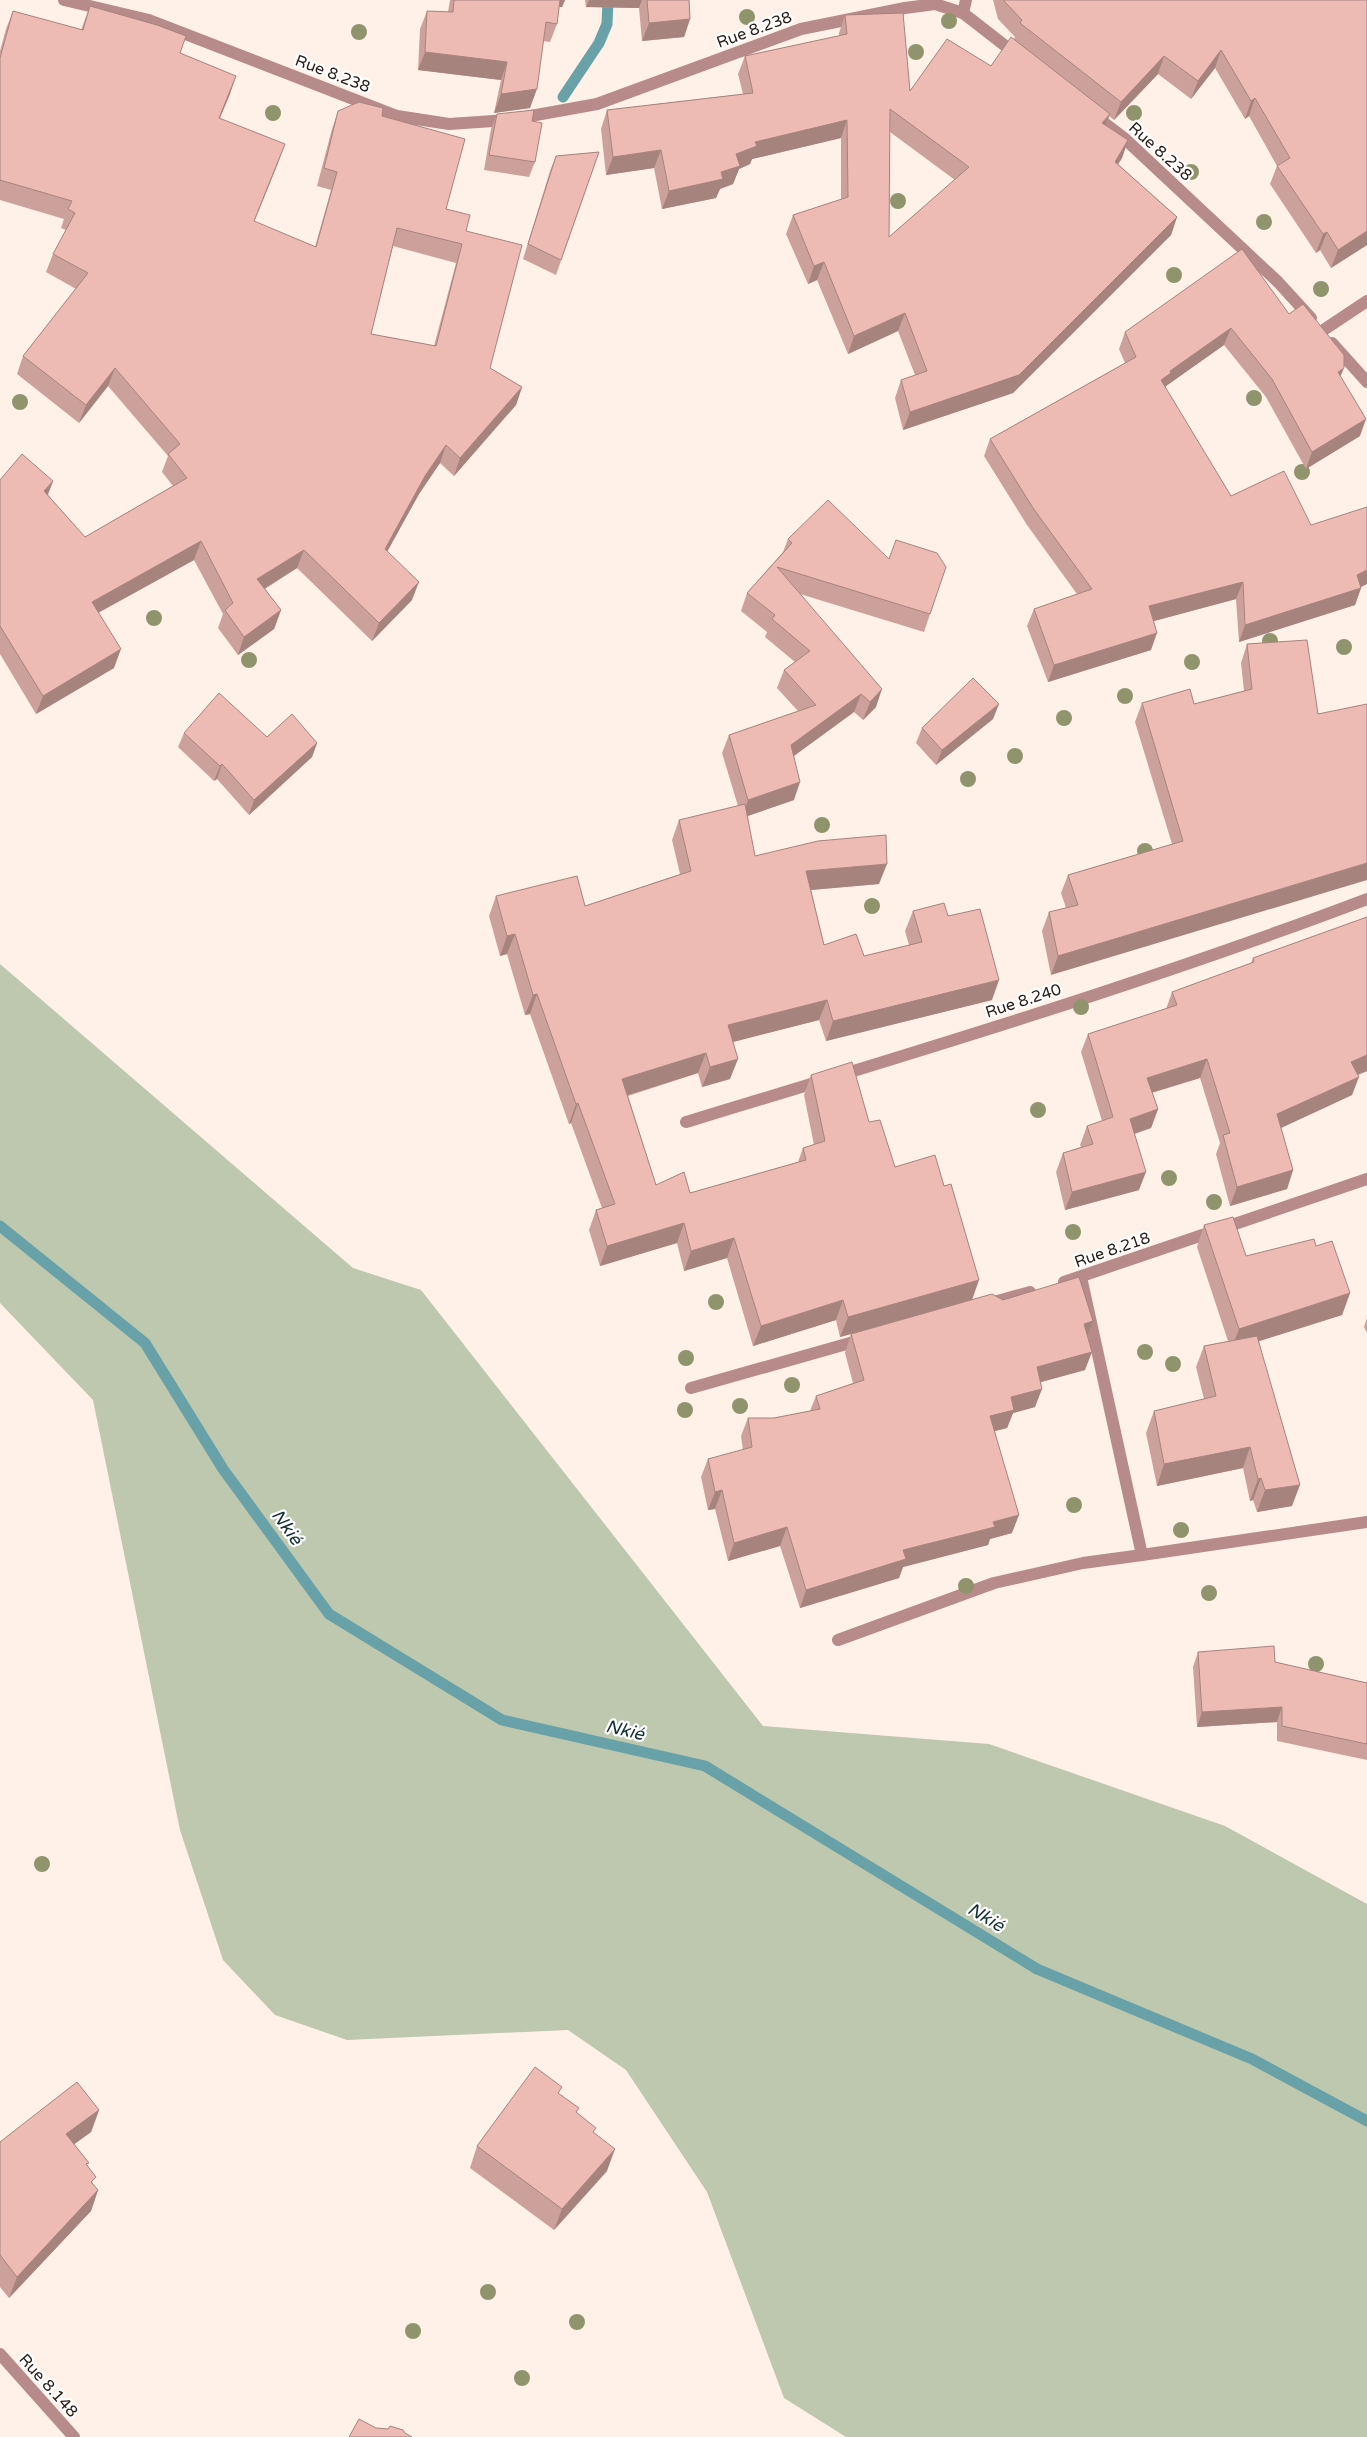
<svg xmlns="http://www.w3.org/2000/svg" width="1367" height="2437" font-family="'Varela Round',sans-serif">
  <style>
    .green { fill: #bdc8af }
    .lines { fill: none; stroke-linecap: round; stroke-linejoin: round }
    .stream { stroke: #68a2a8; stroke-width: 11 }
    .minor { stroke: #b78b89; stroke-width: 12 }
    .tree { fill: #8f946d }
    .wall { fill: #cda19b; fill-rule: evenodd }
    .shaded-wall { fill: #a7837e }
    .building { fill: #eebbb4; stroke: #a7837e; fill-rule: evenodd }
    .labels { text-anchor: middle; stroke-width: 4.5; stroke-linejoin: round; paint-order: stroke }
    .street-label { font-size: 16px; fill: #291c15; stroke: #fff }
    .water-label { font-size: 18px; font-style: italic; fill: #143235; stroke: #fff }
  </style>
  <rect width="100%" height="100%" fill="#fff0e8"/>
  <path class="green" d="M0,964L353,1268L421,1290L763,1726L989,1744L1225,1826L1367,1904V2437H846L784,2398L707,2192L626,2070L568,2030L347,2040L275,2015L223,1960L180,1830L93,1400L0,1303Z"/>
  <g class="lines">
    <g class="stream">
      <path d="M563,97L599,43L607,24L608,0"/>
      <path d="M0,1226L145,1343L223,1469L329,1614L502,1720L705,1766L1037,1969L1252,2059L1367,2121"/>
    </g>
    <g class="minor">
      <path d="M64,0L149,20L397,116L449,124L508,120L597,104L801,29L905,8L935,4L963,13L1017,55"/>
      <path d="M963,13L966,0"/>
      <path d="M1094,115L1124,138L1278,282L1311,318"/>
      <path d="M1322,331L1367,301"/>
      <path d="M1332,343L1367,382"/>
      <path d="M686,1122C914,1053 1143,984 1367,899"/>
      <path d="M1064,1282L1367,1179"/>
      <path d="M987,1304L1030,1292"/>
      <path d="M691,1388L864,1339"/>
      <path d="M1142,1555L1367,1522"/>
      <path d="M838,1640L994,1583L1083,1563L1142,1555L1081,1277"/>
      <path d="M0,2354L74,2437"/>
    </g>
  </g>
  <g class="tree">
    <circle cx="747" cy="17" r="8"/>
    <circle cx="949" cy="21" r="8"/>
    <circle cx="359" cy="32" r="8"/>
    <circle cx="916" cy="52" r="8"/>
    <circle cx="273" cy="113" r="8"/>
    <circle cx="1134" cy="113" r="8"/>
    <circle cx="1191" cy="172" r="8"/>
    <circle cx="898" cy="201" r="8"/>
    <circle cx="1264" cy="222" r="8"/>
    <circle cx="1174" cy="275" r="8"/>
    <circle cx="1321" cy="289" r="8"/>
    <circle cx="1254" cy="398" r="8"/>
    <circle cx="20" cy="402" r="8"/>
    <circle cx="1302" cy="472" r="8"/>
    <circle cx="154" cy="618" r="8"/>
    <circle cx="1270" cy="641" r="8"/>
    <circle cx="1344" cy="647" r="8"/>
    <circle cx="249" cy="660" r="8"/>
    <circle cx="1192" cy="662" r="8"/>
    <circle cx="1125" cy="696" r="8"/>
    <circle cx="1064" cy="718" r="8"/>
    <circle cx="1015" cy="756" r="8"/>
    <circle cx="968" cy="779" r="8"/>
    <circle cx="822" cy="825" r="8"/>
    <circle cx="1145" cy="851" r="8"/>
    <circle cx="872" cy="906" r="8"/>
    <circle cx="1081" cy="1007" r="8"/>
    <circle cx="1038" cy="1110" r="8"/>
    <circle cx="1169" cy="1178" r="8"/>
    <circle cx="1214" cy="1202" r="8"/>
    <circle cx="1073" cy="1232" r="8"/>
    <circle cx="716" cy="1302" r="8"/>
    <circle cx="1145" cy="1352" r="8"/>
    <circle cx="686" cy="1358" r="8"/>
    <circle cx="1173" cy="1364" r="8"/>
    <circle cx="792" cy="1385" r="8"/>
    <circle cx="740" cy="1406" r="8"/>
    <circle cx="685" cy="1410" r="8"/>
    <circle cx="1074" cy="1505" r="8"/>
    <circle cx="1181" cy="1530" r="8"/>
    <circle cx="966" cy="1586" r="8"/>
    <circle cx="1209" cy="1593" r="8"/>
    <circle cx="1316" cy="1664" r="8"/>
    <circle cx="42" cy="1864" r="8"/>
    <circle cx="488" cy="2292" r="8"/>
    <circle cx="577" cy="2322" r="8"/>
    <circle cx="413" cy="2331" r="8"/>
    <circle cx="522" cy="2378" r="8"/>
  </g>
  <g class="wall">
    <path d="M450,0H565L562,7H559L557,24L550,42L543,41L530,108L494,113L501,80L418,70L420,29L427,11L448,12Z"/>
    <path d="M585,0H689L690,19L684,37L642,41L639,8L586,7Z"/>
    <path d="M993,0H1367V245L1331,268L1320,250L1316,253L1270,184L1277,166L1249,116L1245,119L1215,68L1191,99L1158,74L1114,120L1109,116L1106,125L1128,140L1122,158L1118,164L1177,217L1171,235L1013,393L903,430L895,398L901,380L915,375L898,331L848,354L817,280L808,284L786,234L793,215L841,200V138L752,159L750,164L739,169L733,184L720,189L716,198L662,209L654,168L606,175L601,129L607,110L743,94L738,74L745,56L839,36V33L845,15L910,91L991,66L1014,39L1015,37L998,19ZM890,132L955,180L889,237Z"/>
    <path d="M90,6L180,53L230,94L220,118L278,163L254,222L315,247L331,190L317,186L332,129L338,111L382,116L446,209L466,231L490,368L522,387L516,405L454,476L440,463L419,494L387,552L412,600L372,641L297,568L265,589L281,610L274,629L238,655L218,628L223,614L194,560L98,613L114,668L36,714L0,654V480L53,481L48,495L85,537L173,486L162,472L168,456L108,386L79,423L17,374L23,356L76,289L46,272L53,254L66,230L61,228L64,219L0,200V51L6,29L13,11L81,30ZM393,246L456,263L434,346L371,334Z"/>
    <path d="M497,114L532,121L535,162L529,177L484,170L491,129Z"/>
    <path d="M599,152L556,275L523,259L550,171L556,156Z"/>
    <path d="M1289,314L1340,376L1360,436L1306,469L1266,397L1224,345L1166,386L1165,388L1231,496L1311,525L1361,587V588L1355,605L1239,642L1236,599L1154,621L1151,650L1048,682L1027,626L1034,609L1077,594L1027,525L984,456L990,439L1125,363L1119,349L1125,332Z"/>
    <path d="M788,539L930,614L924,632L800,594L876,707L863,720L854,712L794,756V800L747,816L755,856L879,884L811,890L824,945L864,956L909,945L905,931L913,911L948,916L992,1000L826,1041L819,1020L733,1042L730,1079L702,1087L698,1073L628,1096L656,1185L690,1193L798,1162L803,1148L814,1145L804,1095L811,1075L869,1122L972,1300L840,1337L836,1320L753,1346L727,1258L684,1271L677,1243L600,1266L589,1230L596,1210L602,1208L571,1123L569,1124L530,1014L525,1015L507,954L500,956L489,916L496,896L585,906L680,874L672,840L679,820L738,806L722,753L729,735L798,711L777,688L784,670L795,662L765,637L767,632L741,611L747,593L783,552Z"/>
    <path d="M1247,644L1318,714L1051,975L1042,931L1049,912L1066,908L1061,893L1068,875L1172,844L1135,722L1142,703L1194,704L1244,691L1241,663Z"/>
    <path d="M993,719L936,765L916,743L922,728Z"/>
    <path d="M184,733L267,737L317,743L312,757L249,815L217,779L214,781L178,747Z"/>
    <path d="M1367,917V1071L1358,1075L1352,1095L1281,1128L1293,1170L1287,1189L1230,1206L1216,1154L1220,1143L1200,1078L1152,1093L1158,1109L1151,1128L1135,1134L1139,1190L1065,1210L1056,1172L1063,1153L1081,1147L1080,1145L1087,1126L1102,1121L1081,1052L1088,1034L1166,1009L1172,992L1251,963L1253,958Z"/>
    <path d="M1204,1225L1246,1256L1316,1246L1350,1293L1342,1315L1259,1341L1292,1506L1257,1512L1253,1500L1250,1501L1243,1468L1157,1486L1146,1433L1154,1411L1204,1399L1196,1367L1204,1346L1228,1341L1197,1247Z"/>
    <path d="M1003,1300L1087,1336L1085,1370L1041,1382L1035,1407L1013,1413L1007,1428L995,1431L1012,1533L990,1539L988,1545L903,1567L899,1578L800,1608L780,1546L728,1561L715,1509L708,1510L701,1477L708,1459L743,1450L741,1436L748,1418H774L810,1411L816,1396L853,1383L845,1353L851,1334Z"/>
    <path d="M1367,1318V1333L1364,1327Z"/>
    <path d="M1198,1652L1275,1662L1367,1683V1760L1277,1741V1722L1197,1727L1193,1667Z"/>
    <path d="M560,2094L577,2113L594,2133L607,2171L554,2230L470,2168L477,2146Z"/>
    <path d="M99,2110L91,2132L74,2144L88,2166L93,2184L98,2190L91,2211L9,2298L0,2287V2142Z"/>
  </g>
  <g class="shaded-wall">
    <path d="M557,0H565L562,7H555Z"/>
    <path d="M589,0H642L639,8L586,7Z"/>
    <path d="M690,19L684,37L642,41L649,23Z"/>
    <path d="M1221,50L1215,68L1191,99L1198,81Z"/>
    <path d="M425,52L507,62L501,80L418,70Z"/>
    <path d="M1164,56L1158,74L1114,120L1121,102Z"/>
    <path d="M236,76L230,94L212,136L219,118Z"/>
    <path d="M537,89L530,108L494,113L501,94Z"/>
    <path d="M1255,98L1249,116L1245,119L1251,101Z"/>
    <path d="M1110,114L1103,132L1102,123Z"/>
    <path d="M847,120L841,138L752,159L750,164L739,169L733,184L720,189L716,198L662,209L669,191L721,172L736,154L755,142Z"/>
    <path d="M1128,140L1122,158L1108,180L1115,162Z"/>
    <path d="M285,144L278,163L247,239L254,221Z"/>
    <path d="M661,150L654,168L606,175L613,157Z"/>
    <path d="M1177,217L1171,235L1013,393L903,430L910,412Z"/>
    <path d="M1367,231V245L1331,268L1338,250Z"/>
    <path d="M1327,232L1320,250L1316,253L1323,234Z"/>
    <path d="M824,262L817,280L808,284L814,266Z"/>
    <path d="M905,313L898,331L848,354L854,336Z"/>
    <path d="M1231,328L1224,345L1166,386L1165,390L1161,380L1170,371Z"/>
    <path d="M115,368L108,386L79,423L86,405Z"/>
    <path d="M1344,368L1337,385L1338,372Z"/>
    <path d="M522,387L516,405L454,476L460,458Z"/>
    <path d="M1366,419L1360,436L1306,469L1312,452Z"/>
    <path d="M446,445L440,463L419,494L378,568L385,549L425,476Z"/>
    <path d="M53,481L46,499L44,491Z"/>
    <path d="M201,541L194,560L85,620L92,602Z"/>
    <path d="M304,550L297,568L251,597L257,579Z"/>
    <path d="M1367,570V584L1355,590L1361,588L1355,605L1239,642L1245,625Z"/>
    <path d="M419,582L412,600L372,641L379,623Z"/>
    <path d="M1243,582L1236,599L1143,624L1149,606Z"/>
    <path d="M281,610L274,629L238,655L244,637Z"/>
    <path d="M1157,633L1151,650L1048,682L1054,665Z"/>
    <path d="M121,649L114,668L36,714L43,696Z"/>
    <path d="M882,689L876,707L863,720L870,702Z"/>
    <path d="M861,694L854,712L784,763L791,745Z"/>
    <path d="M999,704L993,719L936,765L942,750Z"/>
    <path d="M317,743L312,757L249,815L254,800Z"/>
    <path d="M222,764L217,779L214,781L220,766Z"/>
    <path d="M800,782L794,800L742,818L748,800Z"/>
    <path d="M1367,863V880L1051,975L1058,956Z"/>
    <path d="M887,864L879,884L799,891L806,871Z"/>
    <path d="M515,934L507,954L500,956L507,936Z"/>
    <path d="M999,980L992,1000L826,1041L833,1021Z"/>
    <path d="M537,994L530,1014L525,1015L533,995Z"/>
    <path d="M827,1000L819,1020L721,1045L728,1025Z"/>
    <path d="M706,1053L698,1073L615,1099L622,1079Z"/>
    <path d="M1367,1055V1071L1344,1080L1351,1062Z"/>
    <path d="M738,1059L730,1079L702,1087L710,1067Z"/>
    <path d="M1207,1059L1200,1078L1140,1096L1147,1078Z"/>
    <path d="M1359,1077L1352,1095L1270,1133L1277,1114Z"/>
    <path d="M578,1103L571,1123L569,1124L576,1104Z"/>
    <path d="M1158,1109L1151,1128L1124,1137L1130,1119Z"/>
    <path d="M1293,1170L1287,1189L1230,1206L1237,1187Z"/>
    <path d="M1146,1172L1139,1190L1065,1210L1072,1192Z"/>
    <path d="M684,1223L677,1243L600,1266L607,1246Z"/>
    <path d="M734,1238L727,1258L684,1271L691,1251Z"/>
    <path d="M979,1280L972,1300L840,1337L848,1317Z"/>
    <path d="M1350,1293L1342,1315L1231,1350L1239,1329Z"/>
    <path d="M843,1300L836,1320L753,1346L761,1326Z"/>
    <path d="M1093,1321L1086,1339L1084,1324Z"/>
    <path d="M1092,1352L1085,1370L1030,1385L1037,1367Z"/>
    <path d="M1042,1389L1035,1407L1013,1413L1007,1428L983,1434L990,1416L1011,1397Z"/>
    <path d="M1250,1447L1243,1468L1157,1486L1164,1464Z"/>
    <path d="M1261,1478L1253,1500L1250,1501L1258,1479Z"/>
    <path d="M1300,1485L1292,1506L1257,1512L1265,1490Z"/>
    <path d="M722,1490L715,1509L708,1510L715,1492Z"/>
    <path d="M1019,1515L1012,1533L990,1539L988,1545L903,1567L899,1578L800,1608L806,1590L903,1550L993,1522Z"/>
    <path d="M787,1527L780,1546L728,1561L734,1543Z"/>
    <path d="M1282,1707L1277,1722L1197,1727L1202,1712Z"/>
    <path d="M99,2110L91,2132L58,2156L66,2134Z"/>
    <path d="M615,2149L607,2171L554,2230L562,2209Z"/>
    <path d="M98,2190L91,2211L9,2298L17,2277Z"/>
  </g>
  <g class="building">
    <path d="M454,0H560L557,24L546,22L537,89L501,94L507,62L425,52L427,11L453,12Z"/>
    <path d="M647,0H689L690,19L649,23Z"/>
    <path d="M1004,0H1367V231L1338,250L1327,232L1323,234L1277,166L1290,158L1255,98L1251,101L1221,50L1198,81L1164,56L1121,102L1020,23L1022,20L1004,1Z"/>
    <path d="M90,6L157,25L186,36L180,53L236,76L219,118L285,144L254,221L316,247L337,172L324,168L338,111L359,102L383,108L382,116L465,139L446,209L470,215L466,231L522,245L490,368L522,387L460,458L446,445L425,476L385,549L419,582L379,623L304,550L257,579L281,610L244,637L225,610L233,603L201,541L92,602L121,649L43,696L0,626V480L22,454L53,481L44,491L85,537L187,478L168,454L180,444L115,368L86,405L23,356L88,273L53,254L75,213L68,209L72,201L0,180V58L13,11L83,30ZM397,228L462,244L436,346L371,334Z"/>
    <path d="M903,13L910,91L947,39L991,66L1011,37L1110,114L1102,123L1128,140L1115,162L1177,217L1019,375L910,412L901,380L927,371L905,313L854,336L824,262L814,266L793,215L848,197L847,120L755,142L757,146L736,154L740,166L721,172L723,179L669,191L661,150L613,157L607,110L753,93L745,56L847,34L845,15ZM890,109L969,167L889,237Z"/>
    <path d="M534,110L532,121L542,123L535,162L489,155L497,114Z"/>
    <path d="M599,152L561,260L528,244L556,156Z"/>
    <path d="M1242,249L1289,314L1303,304L1344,355V368L1338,372L1366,419L1312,452L1272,379L1231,328L1170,371L1171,373L1161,380L1231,496L1284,471L1311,525L1367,507V570L1357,575L1361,588L1245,625L1243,582L1149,606L1157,633L1054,665L1034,609L1092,589L1033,508L990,439L1136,357L1125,332Z"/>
    <path d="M828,500L889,559L896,540L937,553L946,567L930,614L777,567L882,689L870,702L861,694L791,745L800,782L748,800L729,735L816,705L784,670L810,651L772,619L775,615L747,593L792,543L788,539Z"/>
    <path d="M1307,640L1318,714L1367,704V863L1058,956L1049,912L1078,905L1068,875L1183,841L1142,703L1190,689L1194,704L1252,689L1247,644Z"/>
    <path d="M973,678L999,704L942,750L922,728Z"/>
    <path d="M219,693L267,737L292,714L317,743L254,800L222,764L220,766L184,733Z"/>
    <path d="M745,804L755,856L818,841L886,835L887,864L806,871L824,945L856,934L864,956L922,942L913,911L944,903L948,916L980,909L999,980L833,1021L827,1000L728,1025L738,1059L710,1067L706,1053L622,1079L656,1185L684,1172L690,1193L806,1160L803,1148L825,1141L811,1075L852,1062L869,1122L880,1120L895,1167L935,1155L944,1186L951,1184L979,1280L848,1317L843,1300L761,1326L734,1238L691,1251L684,1223L607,1246L596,1210L615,1204L578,1103L576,1104L537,994L533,995L515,934L507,936L496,896L577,876L585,906L691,871L679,820Z"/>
    <path d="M1367,917V1055L1351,1062L1359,1077L1277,1114L1293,1170L1237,1187L1223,1135L1230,1133L1207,1059L1147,1078L1158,1109L1130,1119L1146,1172L1072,1192L1063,1153L1093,1144L1087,1126L1113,1117L1088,1034L1177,1005L1172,992L1254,962L1253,958Z"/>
    <path d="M1233,1217L1246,1256L1314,1239L1316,1246L1332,1241L1350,1293L1239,1329L1204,1225Z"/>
    <path d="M1079,1277L1093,1321L1084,1324L1092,1352L1037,1367L1042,1389L1011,1397L1014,1410L990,1416L1019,1515L993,1522L995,1527L903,1550L906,1559L806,1590L787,1527L734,1543L722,1490L715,1492L708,1459L752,1447L748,1418H774L820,1409L816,1396L864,1380L851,1334L992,1294L1003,1300Z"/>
    <path d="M1257,1336L1300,1485L1265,1490L1261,1478L1258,1479L1250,1447L1164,1464L1154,1411L1216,1396L1204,1346Z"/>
    <path d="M1274,1646L1275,1662L1367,1683V1744L1282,1726V1707L1202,1712L1198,1652Z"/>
    <path d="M535,2067L562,2087L558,2093L579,2108L576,2112L596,2128L593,2132L615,2149L562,2209L477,2146Z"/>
    <path d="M77,2082L99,2110L66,2134L89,2163L86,2164L96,2177L91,2182L98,2190L17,2277L0,2255V2142Z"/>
    <path d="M359,2419L376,2428L388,2429L390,2426L403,2430L405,2433L412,2437H349Z"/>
  </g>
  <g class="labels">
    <g class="street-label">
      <text transform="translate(754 29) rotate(-20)" y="6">Rue 8.238</text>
      <text transform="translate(333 73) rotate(21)" y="6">Rue 8.238</text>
      <text transform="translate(1161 151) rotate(42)" y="6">Rue 8.238</text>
      <text transform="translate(1023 1000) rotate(-18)" y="6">Rue 8.240</text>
      <text transform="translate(1112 1249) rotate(-19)" y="6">Rue 8.218</text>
      <text transform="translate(49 2385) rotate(48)" y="6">Rue 8.148</text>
    </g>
    <g class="water-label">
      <text transform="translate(287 1527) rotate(54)" y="6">Nkié</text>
      <text transform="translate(625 1730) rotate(13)" y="6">Nkié</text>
      <text transform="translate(986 1917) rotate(31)" y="6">Nkié</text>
    </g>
  </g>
</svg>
